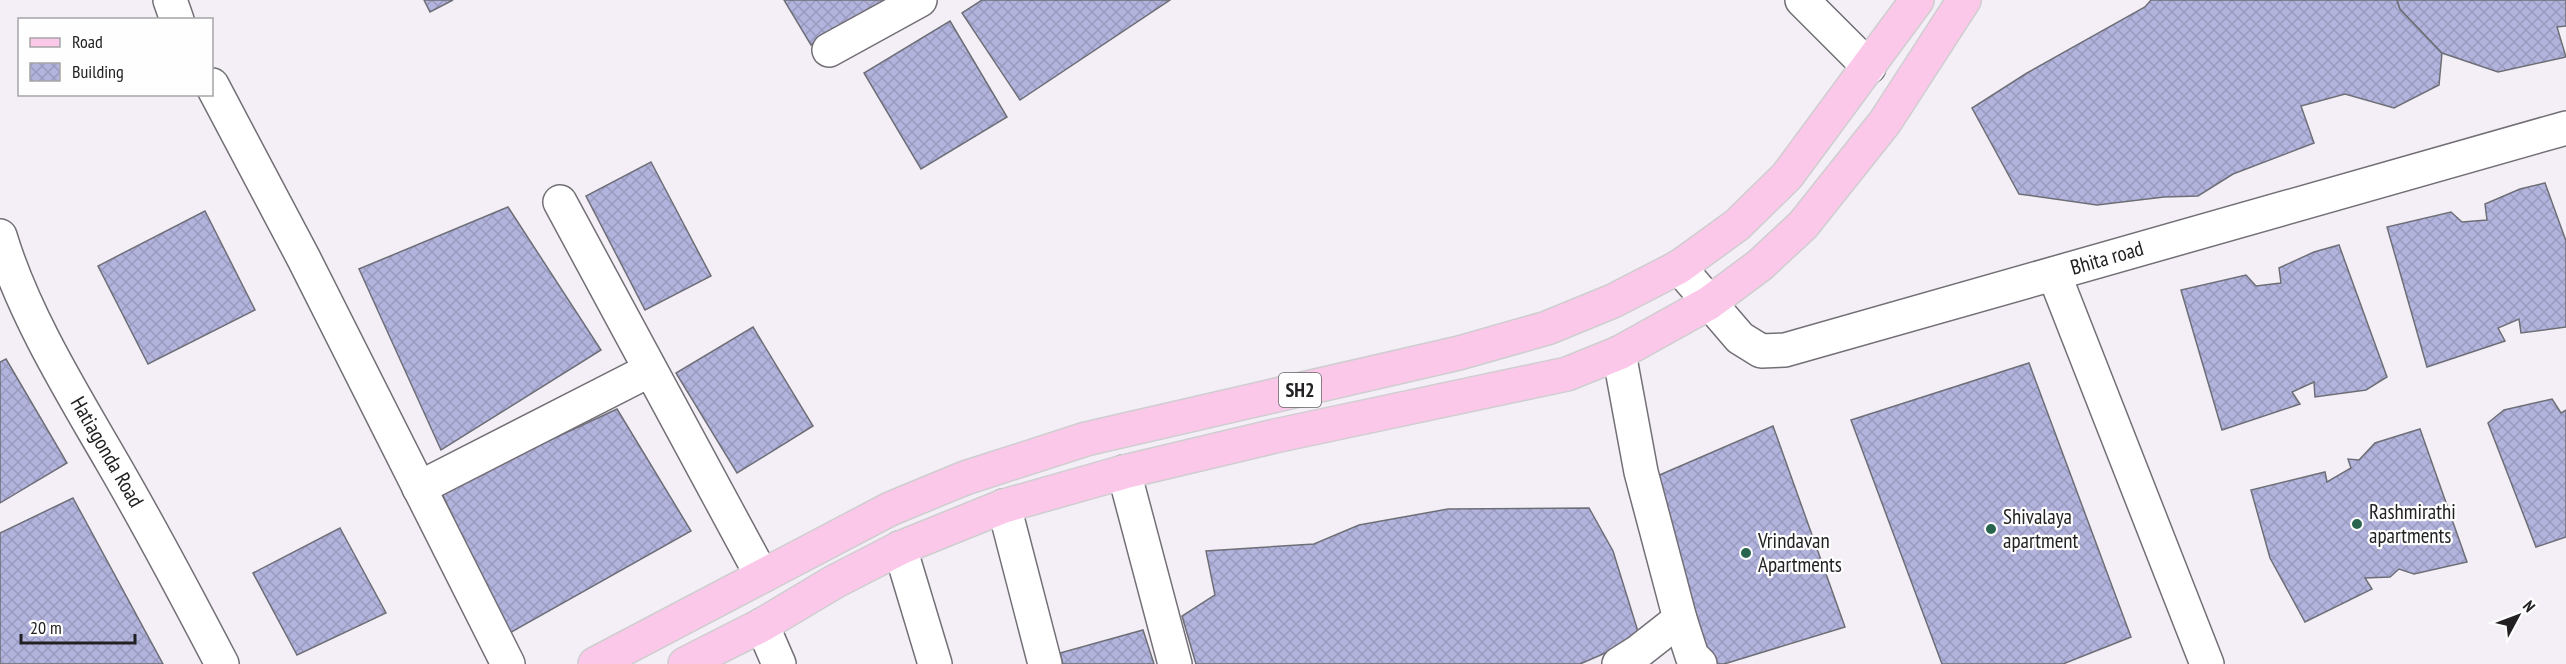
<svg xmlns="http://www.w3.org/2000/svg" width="2566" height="664" font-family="'PT Sans Narrow',sans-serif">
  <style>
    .building { fill: url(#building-cross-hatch); stroke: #6e6f76; stroke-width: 1.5 }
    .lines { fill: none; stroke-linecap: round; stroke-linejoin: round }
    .minor-casing { stroke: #736f76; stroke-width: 36 }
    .tertiary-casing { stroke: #736f76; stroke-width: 36 }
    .primary-casing { stroke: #cececf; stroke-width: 36 }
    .minor { stroke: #fff; stroke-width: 33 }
    .tertiary { stroke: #fff; stroke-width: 33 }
    .primary { stroke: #fcc8ea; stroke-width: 33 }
    .poi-dot { fill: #29644e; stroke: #fefefe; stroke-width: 2 }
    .labels { text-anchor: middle; stroke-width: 4.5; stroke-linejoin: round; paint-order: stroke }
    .shield { fill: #fefefe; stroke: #646365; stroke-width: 1.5 }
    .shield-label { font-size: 20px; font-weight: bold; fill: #222023 }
    .street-label { font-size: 21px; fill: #222023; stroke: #fefefe }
    .poi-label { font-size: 21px; fill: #222023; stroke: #fefefe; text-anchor: start }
  </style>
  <defs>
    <pattern id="building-cross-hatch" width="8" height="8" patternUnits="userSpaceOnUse" patternTransform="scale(1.5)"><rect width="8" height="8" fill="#b2b4de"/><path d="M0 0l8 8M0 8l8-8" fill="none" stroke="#999abe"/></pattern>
  </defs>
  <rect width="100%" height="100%" fill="#f4eff7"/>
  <g class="building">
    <path d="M424,0H453L430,12Z"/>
    <path d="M784,0H889L811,45Z"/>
    <path d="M982,0H1170L1020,100L962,13Z"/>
    <path d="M2151,0H2397L2400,9L2442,53L2439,85L2394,108L2345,94L2301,106L2314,143L2233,174L2198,196L2164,197L2097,205L2019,194L1972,108L2027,73L2145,7Z"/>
    <path d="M2397,0H2566V26L2557,27L2566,57L2498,72L2442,53L2400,9Z"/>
    <path d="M950,21L1007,117L921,169L864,73Z"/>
    <path d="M651,162L711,276L645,310L586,196Z"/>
    <path d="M2545,183L2566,241V327L2521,333L2519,319L2498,328L2505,341L2427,367L2387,227L2451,212L2462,222L2487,220L2485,204L2520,189Z"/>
    <path d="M508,207L601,350L441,450L359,269Z"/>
    <path d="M205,211L255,310L148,364L98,266Z"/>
    <path d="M2339,245L2387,377L2366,390L2315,397L2314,382L2292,392L2300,404L2222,430L2181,290L2246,275L2256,286L2281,283L2279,268L2314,252Z"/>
    <path d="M753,327L813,426L737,473L676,373Z"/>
    <path d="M6,359L67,463L0,503V362Z"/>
    <path d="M2029,363L2131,637L2063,664H1942L1851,420Z"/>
    <path d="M2552,399L2561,413L2566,410V537L2536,547L2488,423L2504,410Z"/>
    <path d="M617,409L691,531L506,635L441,491Z"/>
    <path d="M1773,426L1845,627L1724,664H1711L1648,480Z"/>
    <path d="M2420,429L2467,562L2414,574L2399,569L2390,577L2365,578L2372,589L2305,622L2270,558L2251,490L2325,472L2327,482L2351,468L2348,459L2359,460L2375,443Z"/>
    <path d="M73,498L163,664H0V533Z"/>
    <path d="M1589,508L1613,551L1640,638L1580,664H1196L1182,616L1215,595L1206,551L1314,544L1359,525L1448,509Z"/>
    <path d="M340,528L386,613L297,655L253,573Z"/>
    <path d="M1143,630L1154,664H1063L1060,653Z"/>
  </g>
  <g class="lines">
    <g class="minor-casing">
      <g id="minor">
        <path d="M170,0L177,20"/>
        <path d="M1802,0L1869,67"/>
        <path d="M829,50L920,0"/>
        <path d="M212,85L304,259L508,664"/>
        <path d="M560,202L762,576"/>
        <path d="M1679,267L1740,338L1761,351L1785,350L2566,128"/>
        <path d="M2054,274L2207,664"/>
        <path d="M1619,353L1641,472L1680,619L1692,656L1700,664"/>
        <path d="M1124,472L1175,664"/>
        <path d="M419,488L650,370"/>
        <path d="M1004,506L1045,664"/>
        <path d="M900,548L935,664"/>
        <path d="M762,625L779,664"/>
        <path d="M1619,664L1638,652L1680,619"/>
      </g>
    </g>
    <g class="tertiary-casing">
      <path id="tertiary" d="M0,236C23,313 71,391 111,460C150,527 186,595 222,664"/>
    </g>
    <g class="primary-casing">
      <g id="primary">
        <path d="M595,664L890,509L965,478L1086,439L1459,353L1547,328L1613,301L1679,267L1737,225L1787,176L1917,0"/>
        <path d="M685,664L762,625L834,582L900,548L1004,506L1124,472L1275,436L1567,374L1619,353L1709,303L1760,265L1803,225L1885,122L1964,0"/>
      </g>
    </g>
    <use href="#minor" class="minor"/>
    <use href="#tertiary" class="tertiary"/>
    <use href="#primary" class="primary"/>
  </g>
  <g class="poi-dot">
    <circle cx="2357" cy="524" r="6"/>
    <circle cx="1991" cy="529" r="6"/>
    <circle cx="1746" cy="553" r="6"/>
  </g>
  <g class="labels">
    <rect class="shield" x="1279" y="373" width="42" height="34" rx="4.5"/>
    <g class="shield-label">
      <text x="1300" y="397">SH2</text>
    </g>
    <g class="street-label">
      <text transform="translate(2107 258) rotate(-16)" y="7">Bhita road</text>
      <text transform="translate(107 452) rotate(60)" y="7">Hatiagonda Road</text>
    </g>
    <g class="poi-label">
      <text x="2369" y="519">Rashmirathi<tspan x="2369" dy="24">apartments</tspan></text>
      <text x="2003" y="524">Shivalaya<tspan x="2003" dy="24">apartment</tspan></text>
      <text x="1758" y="548">Vrindavan<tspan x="1758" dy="24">Apartments</tspan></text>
    </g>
  </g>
  <rect x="18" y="18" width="195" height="78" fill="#fefefe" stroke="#a6a5a6" stroke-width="1.5"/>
  <rect x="30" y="38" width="30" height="9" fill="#fcc8ea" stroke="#a6a5a6" stroke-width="1.5"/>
  <text x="72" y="48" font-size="18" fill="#222023">Road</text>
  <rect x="30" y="63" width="30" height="18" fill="url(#building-cross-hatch)" stroke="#a6a5a6" stroke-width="1.5"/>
  <text x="72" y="78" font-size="18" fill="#222023">Building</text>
  <g transform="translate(2518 616) rotate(49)" stroke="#fefefe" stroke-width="4.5" paint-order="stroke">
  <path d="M0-4.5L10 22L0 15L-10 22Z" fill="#222023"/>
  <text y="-9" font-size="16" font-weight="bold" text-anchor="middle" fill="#222023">N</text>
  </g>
  <path d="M21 634v9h114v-9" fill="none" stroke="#222023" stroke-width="3"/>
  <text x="30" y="634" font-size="18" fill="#222023" stroke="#fefefe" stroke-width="4.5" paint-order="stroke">20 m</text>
</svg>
